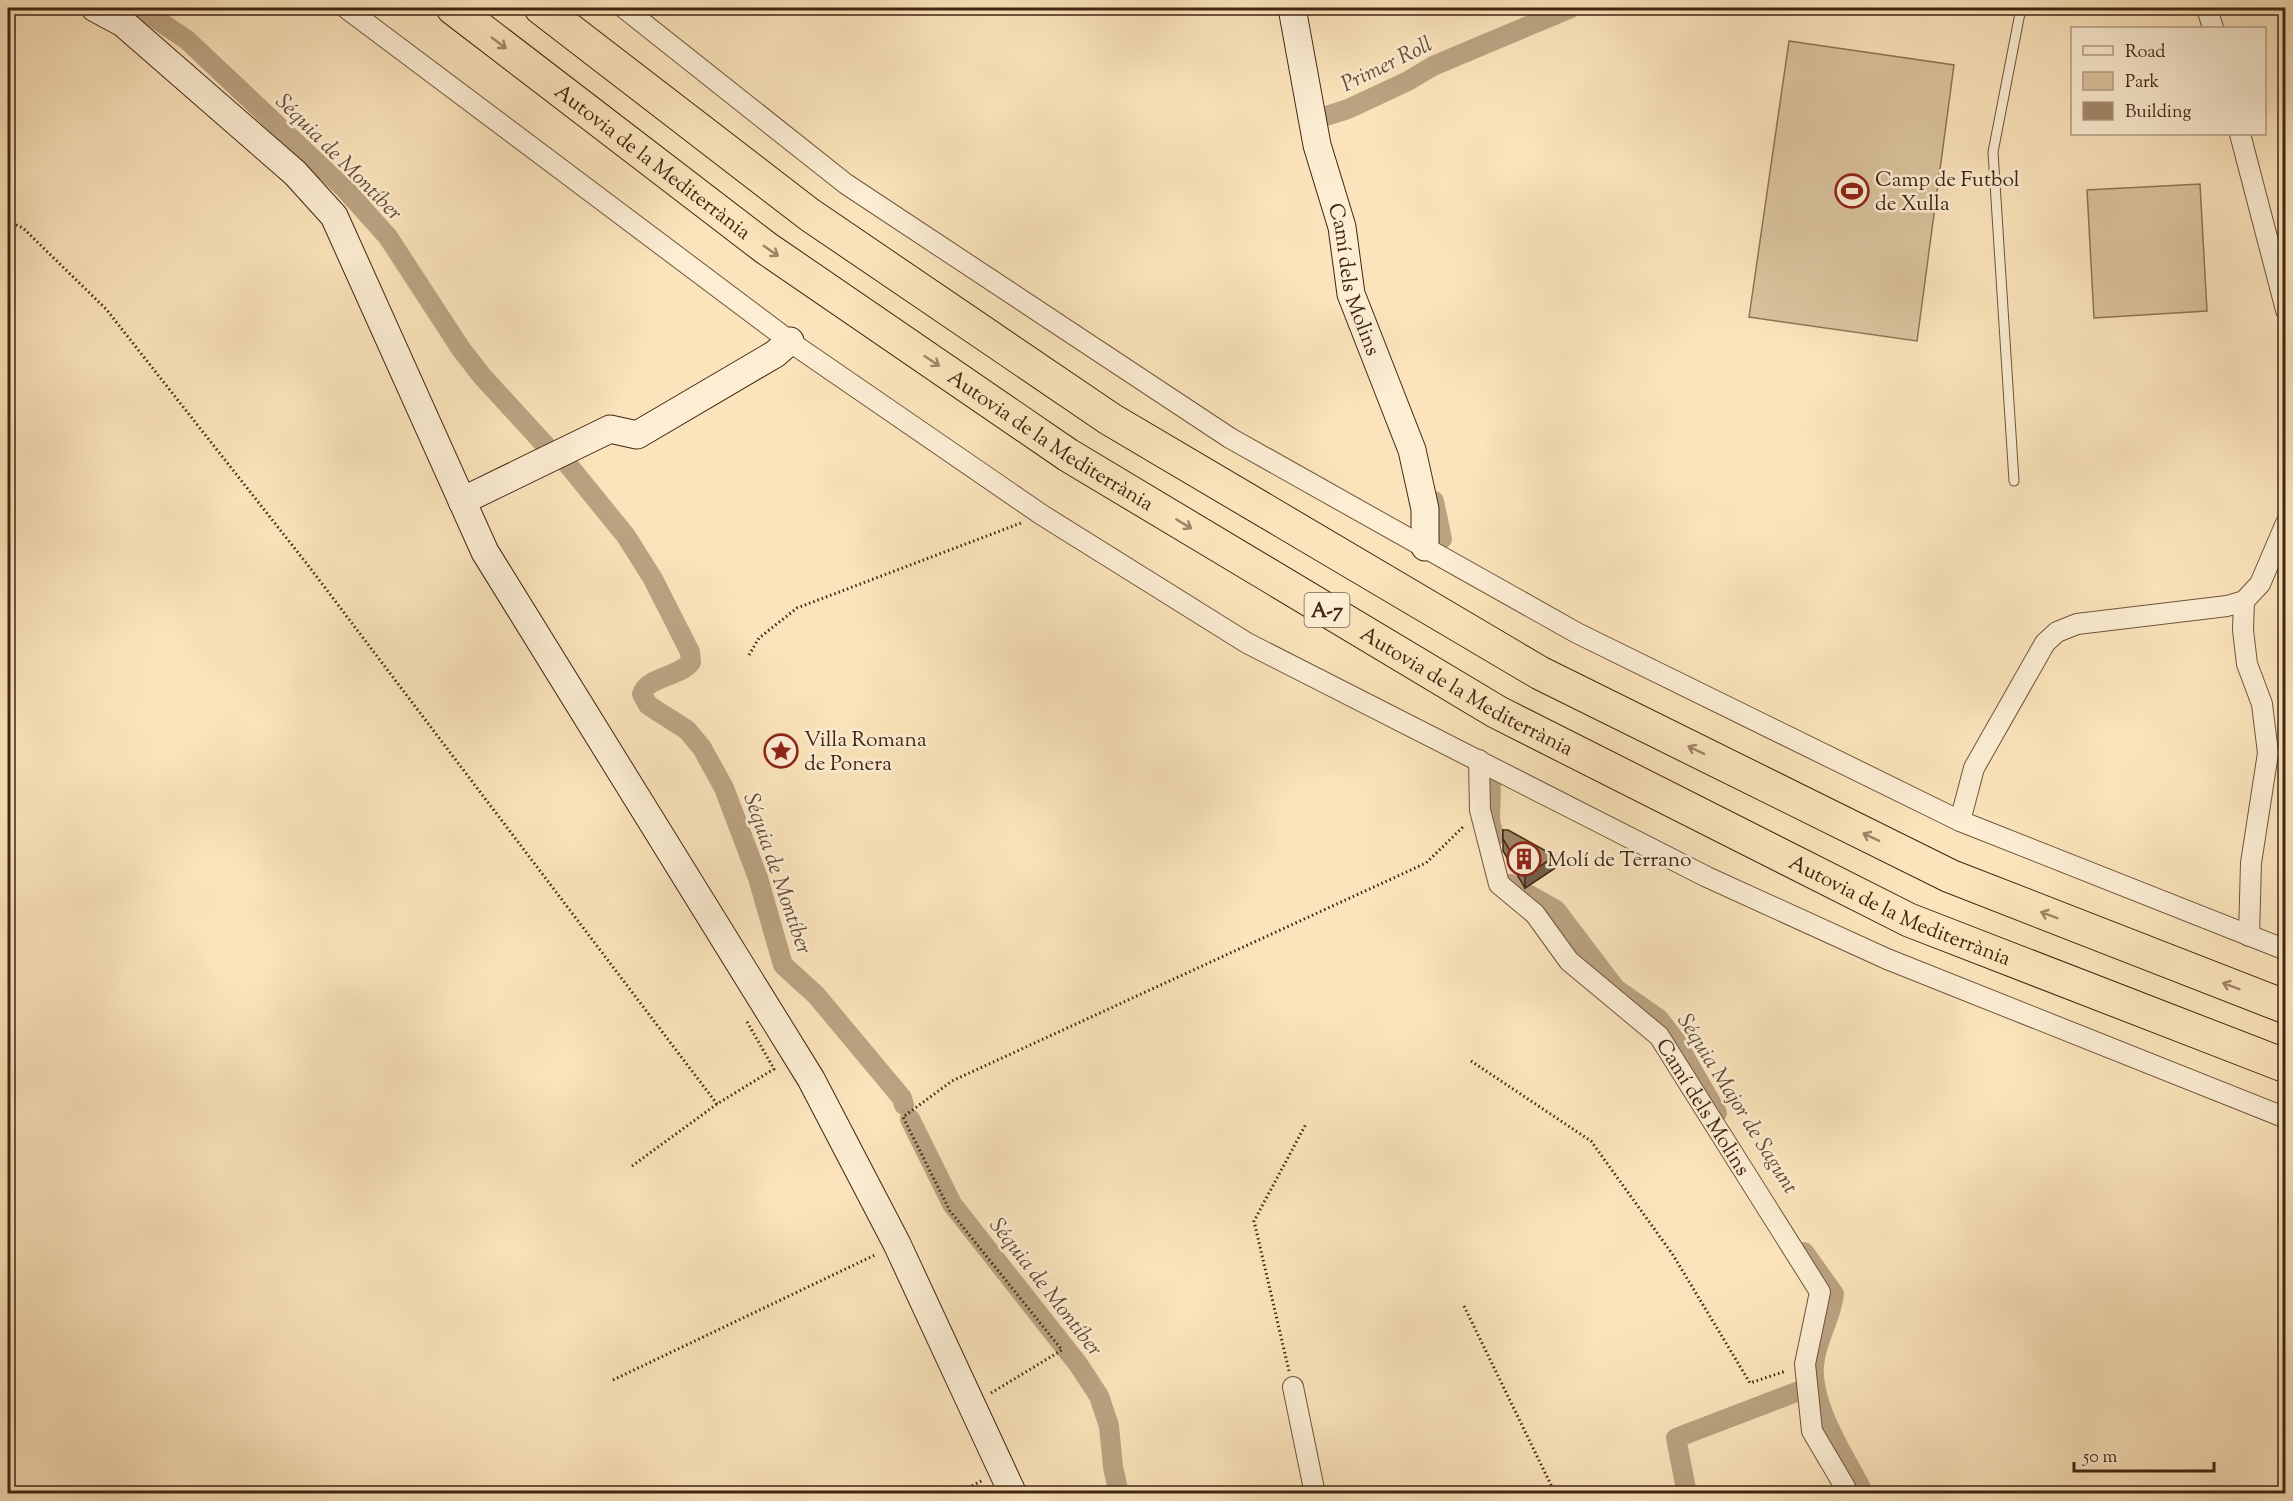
<svg xmlns="http://www.w3.org/2000/svg" width="2293" height="1501" font-family="'Sorts Mill Goudy',serif">
  <style>
    .green { fill: #dbc49e; stroke: #8e7458; stroke-width: 1.5 }
    .lines { fill: none; stroke-linecap: round; stroke-linejoin: round }
    .canal { stroke: #bba382; stroke-width: 20 }
    .lane-casing { stroke: #6f553c; stroke-width: 11 }
    .street-casing { stroke: #6f553c; stroke-width: 22 }
    .secondary-casing { stroke: #402512; stroke-width: 29 }
    .highway-casing { stroke: #402512; stroke-width: 35 }
    .path { stroke: #402512; stroke-width: 3; stroke-dasharray: 1.5 3; stroke-linecap: butt }
    .lane { stroke: #fcedd3; stroke-width: 9 }
    .street { stroke: #fcedd3; stroke-width: 20 }
    .secondary { stroke: #fcedd3; stroke-width: 27 }
    .highway { stroke: #fbe4bb; stroke-width: 33 }
    .wall { fill: #8a755b; stroke: #402512; stroke-width: 1.5 }
    .shaded-wall { fill: #715f4a; stroke: #402512; stroke-width: 1.5 }
    .building { fill: #a1886a; stroke: #402512; stroke-width: 1.5 }
    .oneway { stroke: #9e8466 }
    .labels { text-anchor: middle; stroke-width: 5; stroke-linejoin: round; paint-order: stroke }
    .shield { fill: #fcedd3; stroke: #78614c; stroke-width: 1.5 }
    .shield-label { font-size: 20px; font-weight: bold; fill: #402512 }
    .street-label { font-size: 21px; fill: #402512; stroke: #fcedd3 }
    .poi-label { font-size: 21px; fill: #402512; stroke: #fcedd3; text-anchor: start }
    .water-label { font-size: 22px; font-style: italic; fill: #654b34; stroke: #fcedd3 }
  </style>
  <rect width="100%" height="100%" fill="#fbe4bb"/>
  <filter id="stains"><feTurbulence type="fractalNoise" baseFrequency=".00333" numOctaves="4"/><feColorMatrix values="0 0 0 0 .2 0 0 0 0 .09 0 0 0 0 .02 0 0 0 .5 -.17"/></filter>
  <radialGradient id="worn" r=".72"><stop offset=".6" stop-color="#630" stop-opacity="0"/><stop offset="1" stop-color="#630" stop-opacity=".3"/></radialGradient>
  <g class="green">
    <path d="M1789,41L1954,65L1917,341L1749,317Z"/>
    <path d="M2200,184L2207,311L2094,318L2087,190Z"/>
  </g>
  <g class="lines">
    <g class="canal">
      <path d="M140,8L187,40L345,189L388,237L461,349L482,376L547,447"/>
      <path d="M1320,118L1348,109L1408,81L1433,66L1571,8"/>
      <path d="M565,461L626,536L653,579L690,652L691,662C680,677 648,676 642,694L648,705L687,730L702,748L724,788L758,878L783,965L816,995L902,1098L904,1105"/>
      <path d="M1434,501L1442,539"/>
      <path d="M1491,782L1490,820L1494,837"/>
      <path d="M1510,884L1556,910L1616,989L1659,1019L1675,1040L1717,1113"/>
      <path d="M910,1119L952,1204L1078,1364L1099,1396L1109,1426L1113,1467L1119,1494"/>
      <path d="M1804,1252L1834,1294C1831,1319 1816,1340 1814,1365C1811,1406 1843,1453 1861,1488V1494"/>
      <path d="M1687,1494L1676,1438L1799,1391"/>
    </g>
    <g class="lane-casing">
      <path id="lane" d="M2014,481L1993,152L2021,8"/>
    </g>
    <g class="street-casing">
      <g id="street">
        <path d="M346,8L799,348L1042,515L1247,643L1707,877L1887,959L2286,1118"/>
        <path d="M624,8L846,184L1230,438L1577,633L1960,821L2286,950"/>
        <path d="M2207,8L2213,28"/>
        <path d="M2240,134L2286,310"/>
        <path d="M2244,601L2243,630L2247,664L2262,704L2268,753L2251,863L2249,936"/>
        <path id="s1" d="M1479,760L1480,810L1499,884L1535,914L1569,961L1659,1036L1820,1292L1805,1364L1812,1431L1845,1487L1846,1494"/>
        <path d="M1960,821L1974,768L2045,643L2057,632L2077,624L2227,606L2244,601L2260,584L2286,523"/>
        <path d="M1293,1387L1315,1494"/>
      </g>
    </g>
    <g class="secondary-casing">
      <g id="secondary">
        <path d="M95,8L123,23L295,173L334,216L485,552L811,1079L897,1244L1013,1494"/>
        <path id="s2" d="M1292,8L1317,145L1342,227L1351,294L1412,450L1425,509V547"/>
        <path d="M462,501L610,429L637,435L775,354L790,341"/>
      </g>
    </g>
    <g class="highway-casing">
      <g id="highway">
        <path id="s3" d="M453,8L766,248L1068,455L1497,712L1909,920L2286,1066"/>
        <path d="M541,8L810,215L1110,419L1540,673L1950,876L2286,1007"/>
      </g>
    </g>
    <g class="path">
      <path d="M67,8L73,11"/>
      <path d="M8,221L23,228L106,309L307,564L717,1104"/>
      <path d="M749,655L759,638L797,608L1021,523"/>
      <path d="M1471,1061L1591,1141L1673,1255L1750,1383L1786,1371"/>
      <path d="M632,1166L717,1104L774,1069L746,1020"/>
      <path d="M1464,1306L1552,1487L1536,1494"/>
      <path d="M1289,1371L1254,1221L1306,1124"/>
      <path d="M613,1380L877,1254"/>
      <path d="M991,1393L1062,1350L950,1211L903,1117L952,1081L1426,863L1464,826"/>
      <path d="M956,1494L983,1480"/>
    </g>
    <use href="#lane" class="lane"/>
    <use href="#street" class="street"/>
    <use href="#secondary" class="secondary"/>
    <use href="#highway" class="highway"/>
  </g>
  <path class="wall" d="M1503,830L1555,868L1525,888L1503,851Z"/>
  <path class="shaded-wall" d="M1555,856V868L1525,888V876Z"/>
  <path class="building" d="M1503,830H1508L1555,856L1525,876L1503,839Z"/>
  <defs><path id="oneway-shaft" d="M-6 0H5M1.5-3L5.5 0L1.5 3" fill="none" stroke-width="1.6" stroke-linecap="round" stroke-linejoin="round" transform="scale(1.5)"/></defs>
  <g class="oneway">
    <use href="#oneway-shaft" transform="translate(499 43) rotate(37)"/>
    <use href="#oneway-shaft" transform="translate(771 251) rotate(35)"/>
    <use href="#oneway-shaft" transform="translate(932 361) rotate(34)"/>
    <use href="#oneway-shaft" transform="translate(1184 524) rotate(31)"/>
    <use href="#oneway-shaft" transform="translate(1696 750) rotate(-154)"/>
    <use href="#oneway-shaft" transform="translate(1871 837) rotate(-154)"/>
    <use href="#oneway-shaft" transform="translate(2049 915) rotate(-159)"/>
    <use href="#oneway-shaft" transform="translate(2231 986) rotate(-159)"/>
  </g>
  <defs>
    <g id="stadium-ring" transform="scale(1.725)"><circle r="9.5" fill="#fcedd3" stroke="#8f2418" stroke-width="1.5"/><path d="M0-5a6.5 5 0 1 0 0 10a6.5 5 0 1 0 0-10ZM-3.5-1.8h7v3.6h-7Z" fill="#8f2418"/></g>
    <g id="sight-ring" transform="scale(1.725)"><circle r="9.5" fill="#fcedd3" stroke="#8f2418" stroke-width="1.5"/><path d="M0-6L1.8-2.2L6-1.7L2.9 1.2L3.7 5.4L0 3.3L-3.7 5.4L-2.9 1.2L-6-1.7L-1.8-2.2Z" fill="#8f2418"/></g>
    <g id="building-ring" transform="scale(1.725)"><circle r="9.5" fill="#fcedd3" stroke="#8f2418" stroke-width="1.5"/><path d="M-4-6H4V6H1V3H-1V6H-4ZM-2.5-4.3h1.7v1.8h-1.7ZM.8-4.3h1.7v1.8H.8ZM-2.5-1h1.7V.8h-1.7ZM.8-1h1.7V.8H.8Z" fill="#8f2418"/></g>
  </defs>
  <g fill-rule="evenodd">
    <use href="#stadium-ring" x="1852" y="191"/>
    <use href="#sight-ring" x="781" y="751"/>
    <use href="#building-ring" x="1524" y="859"/>
  </g>
  <g class="labels">
    <rect class="shield" x="1304.5" y="593" width="45" height="34" rx="4.5"/>
    <g class="shield-label">
      <text x="1327" y="617">A-7</text>
    </g>
    <g class="street-label">
      <text dy="7" stroke="none"><textPath href="#s3" startOffset="252">Autovia de la Mediterrània</textPath></text>
      <text dy="7" stroke="none"><textPath href="#s2" startOffset="279">Camí dels Molins</textPath></text>
      <text dy="7" stroke="none"><textPath href="#s3" startOffset="738">Autovia de la Mediterrània</textPath></text>
      <text dy="7" stroke="none"><textPath href="#s3" startOffset="1224">Autovia de la Mediterrània</textPath></text>
      <text dy="7" stroke="none"><textPath href="#s3" startOffset="1710">Autovia de la Mediterrània</textPath></text>
      <text dy="7" stroke="none"><textPath href="#s1" startOffset="432">Camí dels Molins</textPath></text>
    </g>
    <g class="poi-label">
      <text x="1875" y="186">Camp de Futbol<tspan x="1875" dy="24">de Xulla</tspan></text>
      <text x="804" y="746">Villa Romana<tspan x="804" dy="24">de Ponera</tspan></text>
      <text x="1547" y="866">Molí de Terrano</text>
    </g>
    <g class="water-label">
      <text transform="translate(1386 63) rotate(-26)" y="8">Primer Roll</text>
      <text transform="translate(340 156) rotate(45)" y="8">Séquia de Montíber</text>
      <text transform="translate(779 873) rotate(71)" y="8">Séquia de Montíber</text>
      <text transform="translate(1739 1103) rotate(58)" y="8">Séquia Major de Sagunt</text>
      <text transform="translate(1047 1286) rotate(52)" y="8">Séquia de Montíber</text>
    </g>
  </g>
  <rect width="2293" height="1501" fill="none" stroke="#fbe4bb" stroke-width="30"/>
  <rect x="9" y="9" width="2275" height="1483" fill="none" stroke="#402512" stroke-width="3"/>
  <rect x="15" y="15" width="2263" height="1471" fill="none" stroke="#402512" stroke-width="1.5"/>
  <rect x="2071" y="27" width="195" height="108" fill="#fcedd3" stroke="#b19d86" stroke-width="1.5"/>
  <rect x="2083" y="46" width="30" height="9" fill="#fcedd3" stroke="#b19d86" stroke-width="1.5"/>
  <text x="2125" y="57" font-size="18" fill="#402512">Road</text>
  <rect x="2083" y="72" width="30" height="18" fill="#dbc49e" stroke="#b19d86" stroke-width="1.5"/>
  <text x="2125" y="87" font-size="18" fill="#402512">Park</text>
  <rect x="2083" y="102" width="30" height="18" fill="#a1886a" stroke="#b19d86" stroke-width="1.5"/>
  <text x="2125" y="117" font-size="18" fill="#402512">Building</text>
  <path d="M2074 1462v9h140v-9" fill="none" stroke="#402512" stroke-width="3"/>
  <text x="2083" y="1462" font-size="18" fill="#402512" stroke="#fcedd3" stroke-width="4.5" paint-order="stroke">50 m</text>
  <rect width="100%" height="100%" filter="url(#stains)"/>
  <rect width="100%" height="100%" fill="url(#worn)"/>
</svg>
